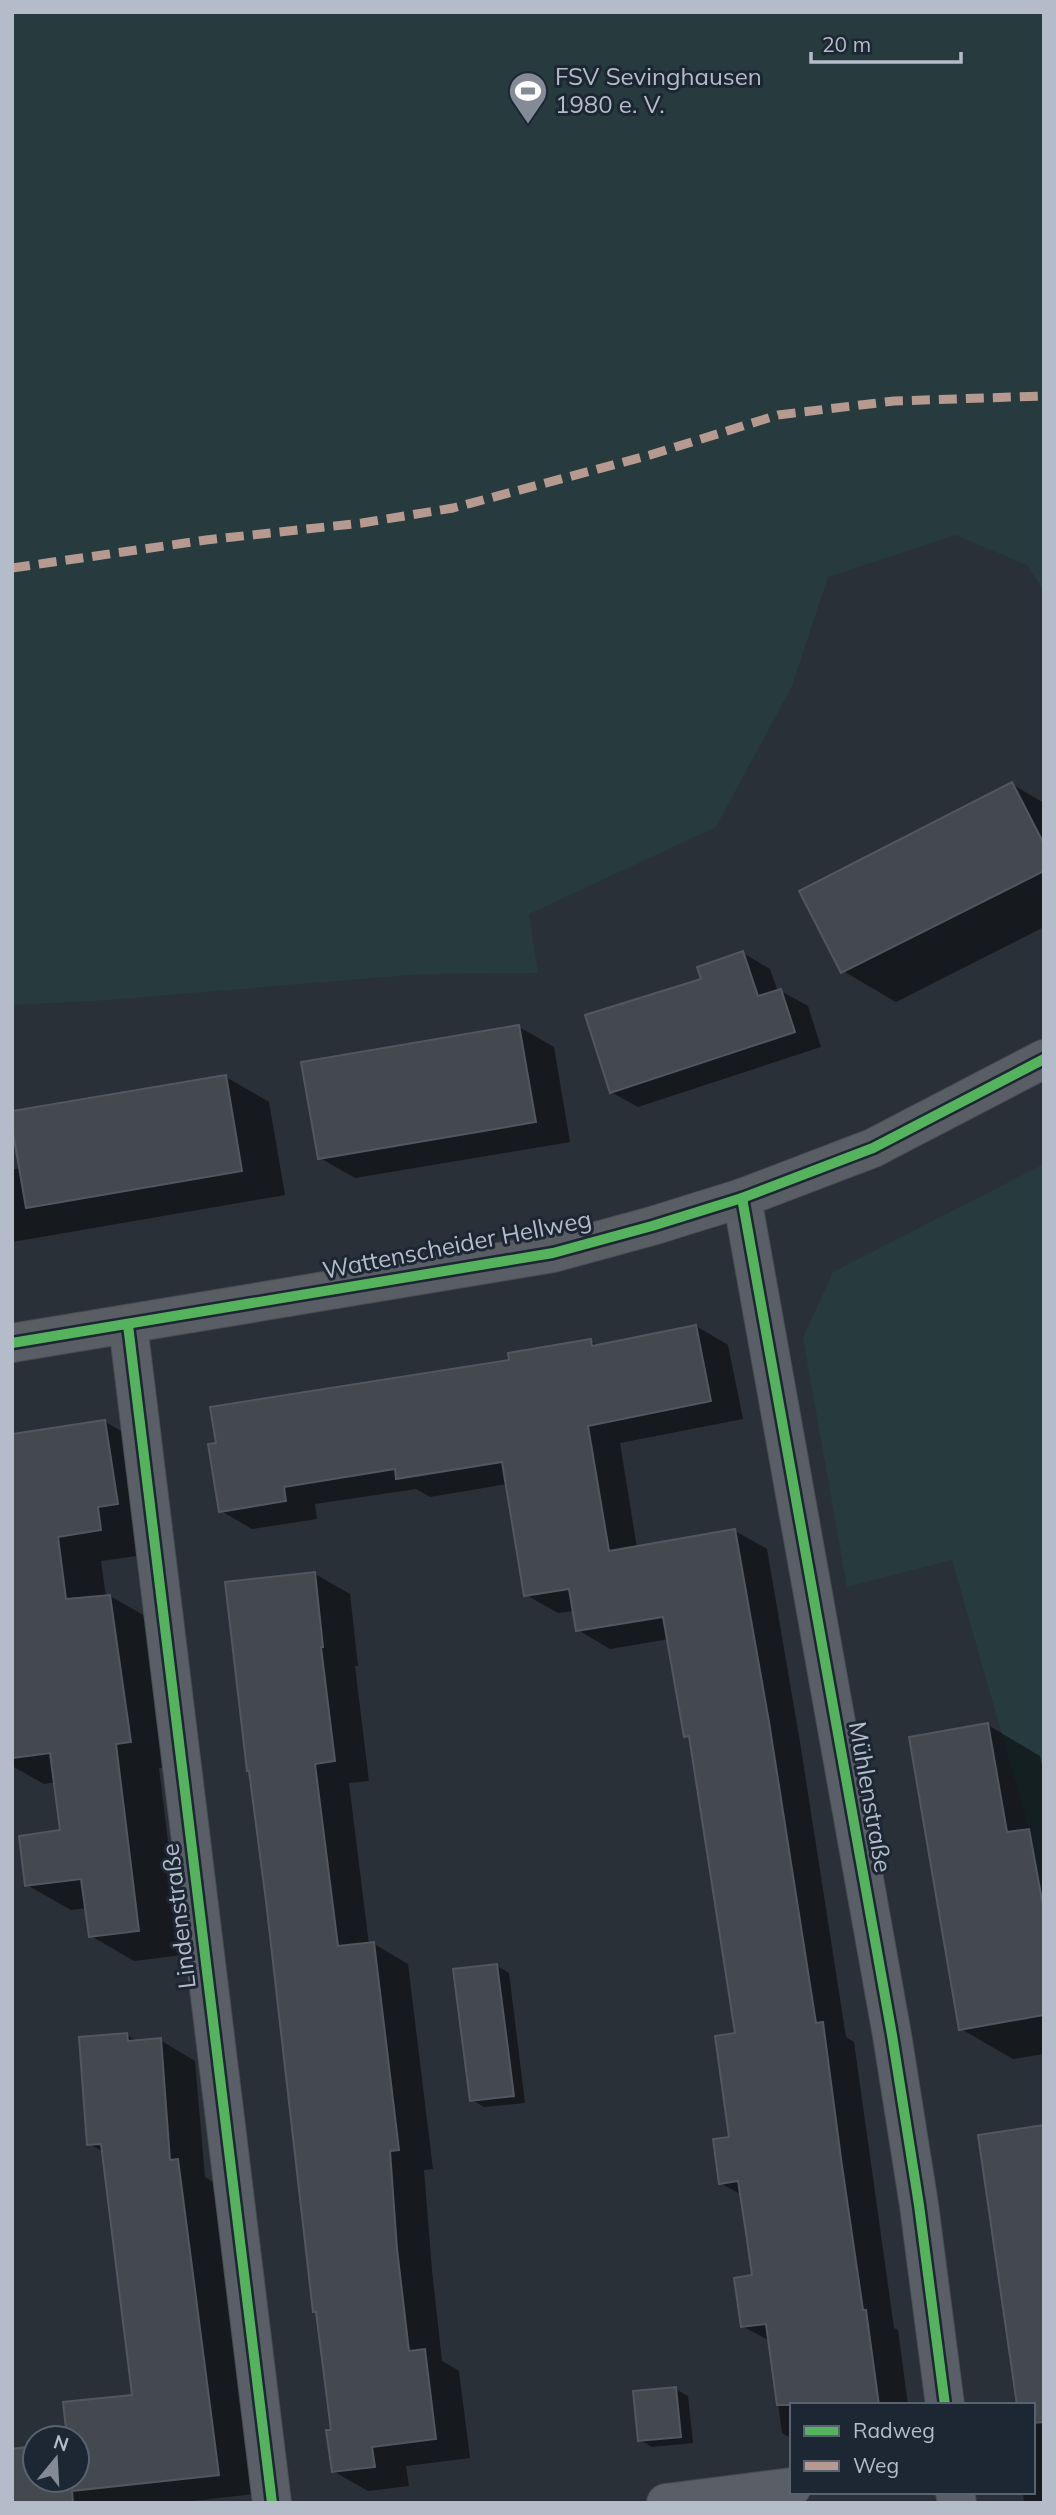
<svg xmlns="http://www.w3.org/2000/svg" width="1056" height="2515" font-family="Mulish,sans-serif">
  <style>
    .green { fill: #273a3e }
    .shadow { fill: #0007 }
    .building { fill: #444950; stroke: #52575f; stroke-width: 2 }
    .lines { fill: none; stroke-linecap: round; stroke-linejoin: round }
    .minor-casing { stroke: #484c53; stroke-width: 40 }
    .secondary-casing { stroke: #484c53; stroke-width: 40 }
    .minor { stroke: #5a5e66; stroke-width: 38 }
    .secondary { stroke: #595d64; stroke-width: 38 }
    .quiet { stroke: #b69a8f; stroke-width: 9; stroke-dasharray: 18 9; stroke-linecap: butt }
    .cycleway-casing { stroke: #1d2633; stroke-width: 15 }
    .cycleway { stroke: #56b35d; stroke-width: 10 }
    .labels { text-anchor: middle; stroke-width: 6; stroke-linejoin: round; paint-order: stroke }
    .poi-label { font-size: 24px; fill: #b4bcc9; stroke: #1d2633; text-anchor: start }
    .street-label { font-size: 24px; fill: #b4bcc9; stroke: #1d2633 }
  </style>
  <rect width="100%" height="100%" fill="#2a3038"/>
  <g class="green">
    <path d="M12,12H1044V591L1027,565L955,535L828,577L792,686L716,827L529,914L538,973L422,974L95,1001L12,1005Z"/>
    <path d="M1044,1164V1911L1029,1829L952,1560L847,1587L803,1338L833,1272Z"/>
  </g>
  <g class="shadow">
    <path d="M1012,784L1044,803V927L896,1002L843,971Z"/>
    <path d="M743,953L770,969L778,992L781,991L808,1006L821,1047L638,1107L611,1092Z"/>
    <path d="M519,1027L554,1047L570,1142L355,1178L320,1158Z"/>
    <path d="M226,1077L269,1102L285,1195L12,1242V1170L21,1168Z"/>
    <path d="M696,1326L728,1345L743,1419L620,1443L637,1548L735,1531L767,1549L800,1742L846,2037L854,2042L894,2328L898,2330L908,2405H792V2439L782,2433L770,2341L742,2326L754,2277L742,2195L720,2183L731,2139L737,2035L692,1739L686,1735L669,1639L610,1649L578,1630L574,1611L558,1613L526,1595L507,1484L430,1497L416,1489L315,1504L317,1519L252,1529L221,1511L511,1361L590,1341L599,1346Z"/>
    <path d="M104,1421L148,1447L144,1555L101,1561L106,1597L110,1596L154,1621L174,1766L159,1768L182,1955L134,1961L91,1936L87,1908L71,1910L27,1885L62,1831L56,1782L44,1784L12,1766V1436Z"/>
    <path d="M315,1574L350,1594L358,1666H355L369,1781L349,1783L369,1945L374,1944L408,1964L433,2169L424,2170L432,2270L442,2361L459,2371L470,2458L406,2466L409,2486L368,2491L333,2471V2431L318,2313L315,2311Z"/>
    <path d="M988,1725L1040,1756L1044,1774V2054L1013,2059L961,2029Z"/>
    <path d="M497,1966L509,1973L525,2103L484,2107L472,2100Z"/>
    <path d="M127,2035L139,2042L160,2040L195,2061L205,2177L213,2182L254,2494L176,2503H12L35,2448V2480H77V2438H69L134,2397L104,2152L89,2144Z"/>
    <path d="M1044,2127V2503H1024L1023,2492H1033V2405Z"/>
    <path d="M676,2389L688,2396L693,2443L652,2447L640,2440Z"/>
  </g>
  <g class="building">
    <path d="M1012,782L1044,844V871L841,973L799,891Z"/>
    <path d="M743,951L758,996L781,989L795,1032L610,1093L585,1015L701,979L697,967Z"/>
    <path d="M519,1025L536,1122L318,1159L301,1062Z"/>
    <path d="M226,1075L242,1171L26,1208L12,1127V1111Z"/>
    <path d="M696,1325L711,1401L588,1426L609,1551L735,1529L769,1722L816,2023L823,2022L842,2166L863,2310H866L879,2405H777L766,2324L741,2327L734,2278L752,2275L745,2226L738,2181L719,2184L713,2139L729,2137L715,2036L735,2033L689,1736L684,1737L663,1617L576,1631L569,1589L524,1596L502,1462L396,1479L395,1469L284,1487L286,1501L219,1512L208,1444L216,1443L210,1407L509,1360L508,1353L591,1339L592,1346Z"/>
    <path d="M105,1420L118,1504L98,1507L101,1530L58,1537L66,1599L110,1595L131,1742L116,1744L139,1931L89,1937L81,1879L25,1886L19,1836L60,1830L50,1753L12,1758V1434Z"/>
    <path d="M315,1572L323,1647H321L335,1761L315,1764L338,1946L374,1942L399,2150L390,2151L397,2249L409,2351L425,2349L436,2439L372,2447L375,2467L332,2472L326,2430H331L316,2312H313L266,1901L249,1771H247L225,1582Z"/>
    <path d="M988,1723L1007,1832L1029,1829L1044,1911V2015L959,2030L909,1737Z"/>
    <path d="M497,1964L514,2096L470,2101L453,1969Z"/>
    <path d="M127,2033L128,2041L161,2038L170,2160L178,2159L219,2475L72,2491L73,2503H12V2449L35,2446V2480H77V2438H67L63,2402L132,2395L101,2144L87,2145L79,2037Z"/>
    <path d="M1044,2125V2422L1033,2423V2405H1017L978,2135Z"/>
    <path d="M676,2387L681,2437L638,2441L633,2391Z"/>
  </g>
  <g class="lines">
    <g class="minor-casing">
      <g id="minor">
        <path d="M742,1198L892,2035L919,2205L945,2405"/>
        <path d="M128,1325L272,2503"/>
        <path d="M955,2492L957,2503"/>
        <path d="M666,2503L792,2487"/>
      </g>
    </g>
    <g class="secondary-casing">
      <path id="secondary" d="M12,1343L553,1253L652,1226L742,1198L873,1148L1044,1059"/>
    </g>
    <use href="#minor" class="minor"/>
    <use href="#secondary" class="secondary"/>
    <path class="quiet" d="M12,568L206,540L362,523L453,508L650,455L778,415L894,401L1044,396"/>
    <g class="cycleway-casing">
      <g id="cycleway">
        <path d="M742,1198L892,2035L919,2205L945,2405"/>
        <path d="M128,1325L272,2503"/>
        <path d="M12,1343L553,1253L652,1226L742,1198L873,1148L1044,1059"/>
      </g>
    </g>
    <use href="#cycleway" class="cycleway"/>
  </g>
  <defs>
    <g id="stadium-pin" transform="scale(2.0125)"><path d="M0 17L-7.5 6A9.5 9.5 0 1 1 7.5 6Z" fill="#848b96" stroke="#1d2633"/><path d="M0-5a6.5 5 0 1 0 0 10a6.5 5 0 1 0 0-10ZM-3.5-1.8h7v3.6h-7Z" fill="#fff"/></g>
  </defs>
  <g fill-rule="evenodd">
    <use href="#stadium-pin" x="528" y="91"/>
  </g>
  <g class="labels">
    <g class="poi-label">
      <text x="555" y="85">FSV Sevinghausen<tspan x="555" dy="28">1980 e. V.</tspan></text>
    </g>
    <g class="street-label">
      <text transform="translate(457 1245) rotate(-11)" y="8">Wattenscheider Hellweg</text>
      <text transform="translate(870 1797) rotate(80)" y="8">Mühlenstraße</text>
      <text transform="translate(179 1916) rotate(-97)" y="8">Lindenstraße</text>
    </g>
  </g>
  <rect width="1056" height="2515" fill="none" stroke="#b4bcc9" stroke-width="28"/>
  <rect x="790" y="2403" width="245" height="91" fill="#1d2633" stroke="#59626f" stroke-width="2"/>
  <rect x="804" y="2426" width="35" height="10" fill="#56b35d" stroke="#59626f" stroke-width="2"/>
  <text x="853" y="2438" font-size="21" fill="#b4bcc9">Radweg</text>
  <rect x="804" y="2461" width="35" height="10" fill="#b69a8f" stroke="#59626f" stroke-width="2"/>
  <text x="853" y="2473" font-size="21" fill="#b4bcc9">Weg</text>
  <g transform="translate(56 2459) rotate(18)"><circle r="33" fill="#1d2633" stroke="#59626f" stroke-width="2"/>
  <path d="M0-5L12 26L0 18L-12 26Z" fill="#848b96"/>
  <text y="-10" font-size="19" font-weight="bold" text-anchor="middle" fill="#b4bcc9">N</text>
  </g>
  <path d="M811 52v10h150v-10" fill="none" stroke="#b4bcc9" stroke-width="3.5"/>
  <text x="822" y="52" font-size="21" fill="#b4bcc9" stroke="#1d2633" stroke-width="5" paint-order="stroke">20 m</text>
</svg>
